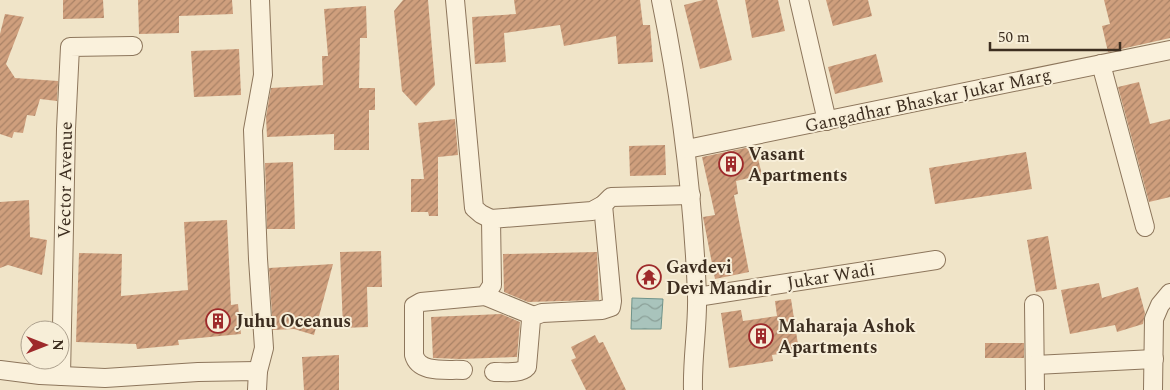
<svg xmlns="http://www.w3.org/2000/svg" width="1170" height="390" font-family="Spectral,serif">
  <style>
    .water { fill: url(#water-waves); stroke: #6f938a }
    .building { fill: url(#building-hatch) }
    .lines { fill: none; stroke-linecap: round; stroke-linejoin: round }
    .minor-casing { stroke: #8d765c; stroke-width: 20 }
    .minor { stroke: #faf1dc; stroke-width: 18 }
    .labels { text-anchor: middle; stroke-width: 4; stroke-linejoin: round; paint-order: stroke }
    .street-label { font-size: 18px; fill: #3d2e20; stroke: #f7eed8 }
    .poi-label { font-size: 18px; font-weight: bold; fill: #3d2e20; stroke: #f7eed8; text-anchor: start }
  </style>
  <defs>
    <pattern id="water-waves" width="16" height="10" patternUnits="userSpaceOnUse" patternTransform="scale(1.25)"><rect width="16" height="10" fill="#a9c4bc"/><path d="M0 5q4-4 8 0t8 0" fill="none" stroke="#8ba098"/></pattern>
    <pattern id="building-hatch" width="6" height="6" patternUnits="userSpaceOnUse" patternTransform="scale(1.25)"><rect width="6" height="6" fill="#cf9f7d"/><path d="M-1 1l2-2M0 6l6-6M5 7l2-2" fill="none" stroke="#a98266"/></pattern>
  </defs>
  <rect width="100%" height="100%" fill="#f0e4c8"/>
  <path class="water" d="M632,298L663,299L661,329H631Z"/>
  <g class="building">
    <path d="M63,0H103L104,18L63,19Z"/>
    <path d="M138,0H232L233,14L179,16V33L139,34Z"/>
    <path d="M403,0H428L435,85L416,106L402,91L394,11Z"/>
    <path d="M514,0H640L643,25H650L653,62L618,64L616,36L564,46L560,25L504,33L506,62L475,64L472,17L516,14Z"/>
    <path d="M703,0H717L732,60L700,69L684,5Z"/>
    <path d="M745,0H778L785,31L752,38Z"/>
    <path d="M826,0H868L872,16L833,26Z"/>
    <path d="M1104,0H1170V38L1108,52L1102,26L1110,24Z"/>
    <path d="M366,6L367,38H360L359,88H375V110H369V150H334V134L267,137L266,117L271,88L323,85L322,56H328L324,9Z"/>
    <path d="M5,14L24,17L6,64L15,78L58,81L57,101L40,99L35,116L27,115L23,133L14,132L12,138L0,134V34Z"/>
    <path d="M239,49L241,95L194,97L191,51Z"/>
    <path d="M876,54L883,82L835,94L828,67Z"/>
    <path d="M1139,82L1150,124L1170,119V197L1149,202L1118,87Z"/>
    <path d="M455,119L458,155L438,157V216H429L428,212H411V179H424L418,123Z"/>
    <path d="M665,145L666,175L630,176L629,146Z"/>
    <path d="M755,146L762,175L736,181L738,194L734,195L749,272L715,279L703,217L715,215L702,157Z"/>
    <path d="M1026,152L1032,189L935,204L929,168Z"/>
    <path d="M293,162L295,229H267L265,163Z"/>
    <path d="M29,200L30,237L47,240L42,275L8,265L0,268V202Z"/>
    <path d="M227,220L231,305L238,304L241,334L178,340L179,345L137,349L136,344L76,342L79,253L122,254L121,296L188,290L184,222Z"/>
    <path d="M1048,236L1057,289L1036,292L1027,240Z"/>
    <path d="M381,251L382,287H367L368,327L343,328L340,252Z"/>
    <path d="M597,252L599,300L528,302L504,292L503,254Z"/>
    <path d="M333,264L314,335L294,329L273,330L269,268Z"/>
    <path d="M642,268L658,269L657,286H641Z"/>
    <path d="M1099,283L1102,298L1138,287L1145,313L1143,324L1117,332L1115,325L1070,334L1061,290Z"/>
    <path d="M791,299L799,351L772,355L773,361L729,368L721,313L741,310L743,321L777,316L775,301Z"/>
    <path d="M501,314L520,322L517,357L460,359L433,358L431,317Z"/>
    <path d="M595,335L599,343L603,342L626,390H586L571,360L576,358L571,347Z"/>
    <rect x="985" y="343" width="39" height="15"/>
    <path d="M339,355V390H304L302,357Z"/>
  </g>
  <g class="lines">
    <g class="minor-casing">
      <g id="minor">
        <path d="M455,0L474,208L481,214L491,219"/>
        <path d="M661,0C681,98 693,195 697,295C698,326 692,358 693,390"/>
        <path d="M799,0L827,121"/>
        <path d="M1101,64L1145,227"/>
        <path d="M687,149L1170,50"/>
        <path d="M485,296L534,316"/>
        <path d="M697,297L936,260"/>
        <path d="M1034,304L1035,390"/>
        <path d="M1035,365L1154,359"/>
        <path d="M0,370L40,375L105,378L198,372L258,371L257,390"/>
        <path d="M463,370C447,369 419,374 414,355V306L421,302L485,296L492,285L491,219L592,211L603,205L611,197L691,195"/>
        <path d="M258,371L264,348L258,259L253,130L263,75L260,0"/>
        <path d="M494,372C504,372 521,374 527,367L531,320L534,316L542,313L602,310L611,307L612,301L603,205"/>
        <path d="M61,376L66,129L70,47L133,46"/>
        <path d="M1153,390L1154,319L1160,305L1170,293"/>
      </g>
    </g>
    <use href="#minor" class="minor"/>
  </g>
  <defs>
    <g id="building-ring" transform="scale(1.25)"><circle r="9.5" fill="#f7eed8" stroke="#9e2a2b" stroke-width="1.5"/><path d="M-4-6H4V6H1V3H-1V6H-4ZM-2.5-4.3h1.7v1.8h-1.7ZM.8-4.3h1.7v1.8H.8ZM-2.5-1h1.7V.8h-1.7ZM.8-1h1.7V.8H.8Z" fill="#9e2a2b"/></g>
    <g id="temple-ring" transform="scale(1.25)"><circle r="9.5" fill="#f7eed8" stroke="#9e2a2b" stroke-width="1.5"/><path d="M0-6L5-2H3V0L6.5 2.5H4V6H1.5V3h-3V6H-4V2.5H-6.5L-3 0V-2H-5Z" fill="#9e2a2b"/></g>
  </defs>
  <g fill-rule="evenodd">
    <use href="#building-ring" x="731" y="164"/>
    <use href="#temple-ring" x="649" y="277"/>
    <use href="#building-ring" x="218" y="321"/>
    <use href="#building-ring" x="761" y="336"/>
  </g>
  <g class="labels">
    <g class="street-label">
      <text transform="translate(928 100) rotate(-12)" y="6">Gangadhar Bhaskar Jukar Marg</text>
      <text transform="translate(65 180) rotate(-89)" y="6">Vector Avenue</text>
      <text transform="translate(831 276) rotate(-9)" y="6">Jukar Wadi</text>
    </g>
    <g class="poi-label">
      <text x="748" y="160">Vasant<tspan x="748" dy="21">Apartments</tspan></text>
      <text x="666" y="273">Gavdevi<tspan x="666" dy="21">Devi Mandir</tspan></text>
      <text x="236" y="327">Juhu Oceanus</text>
      <text x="778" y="332">Maharaja Ashok<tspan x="778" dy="21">Apartments</tspan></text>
    </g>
  </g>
  <g transform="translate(45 345) rotate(90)"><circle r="24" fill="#f7eed8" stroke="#ada18e"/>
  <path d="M0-4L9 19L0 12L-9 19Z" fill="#9e2a2b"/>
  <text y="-8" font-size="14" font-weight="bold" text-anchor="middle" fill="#3d2e20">N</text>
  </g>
  <path d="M990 42v8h130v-8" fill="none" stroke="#3d2e20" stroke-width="2.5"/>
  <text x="998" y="42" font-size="15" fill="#3d2e20" stroke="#f7eed8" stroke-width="4" paint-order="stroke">50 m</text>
</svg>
